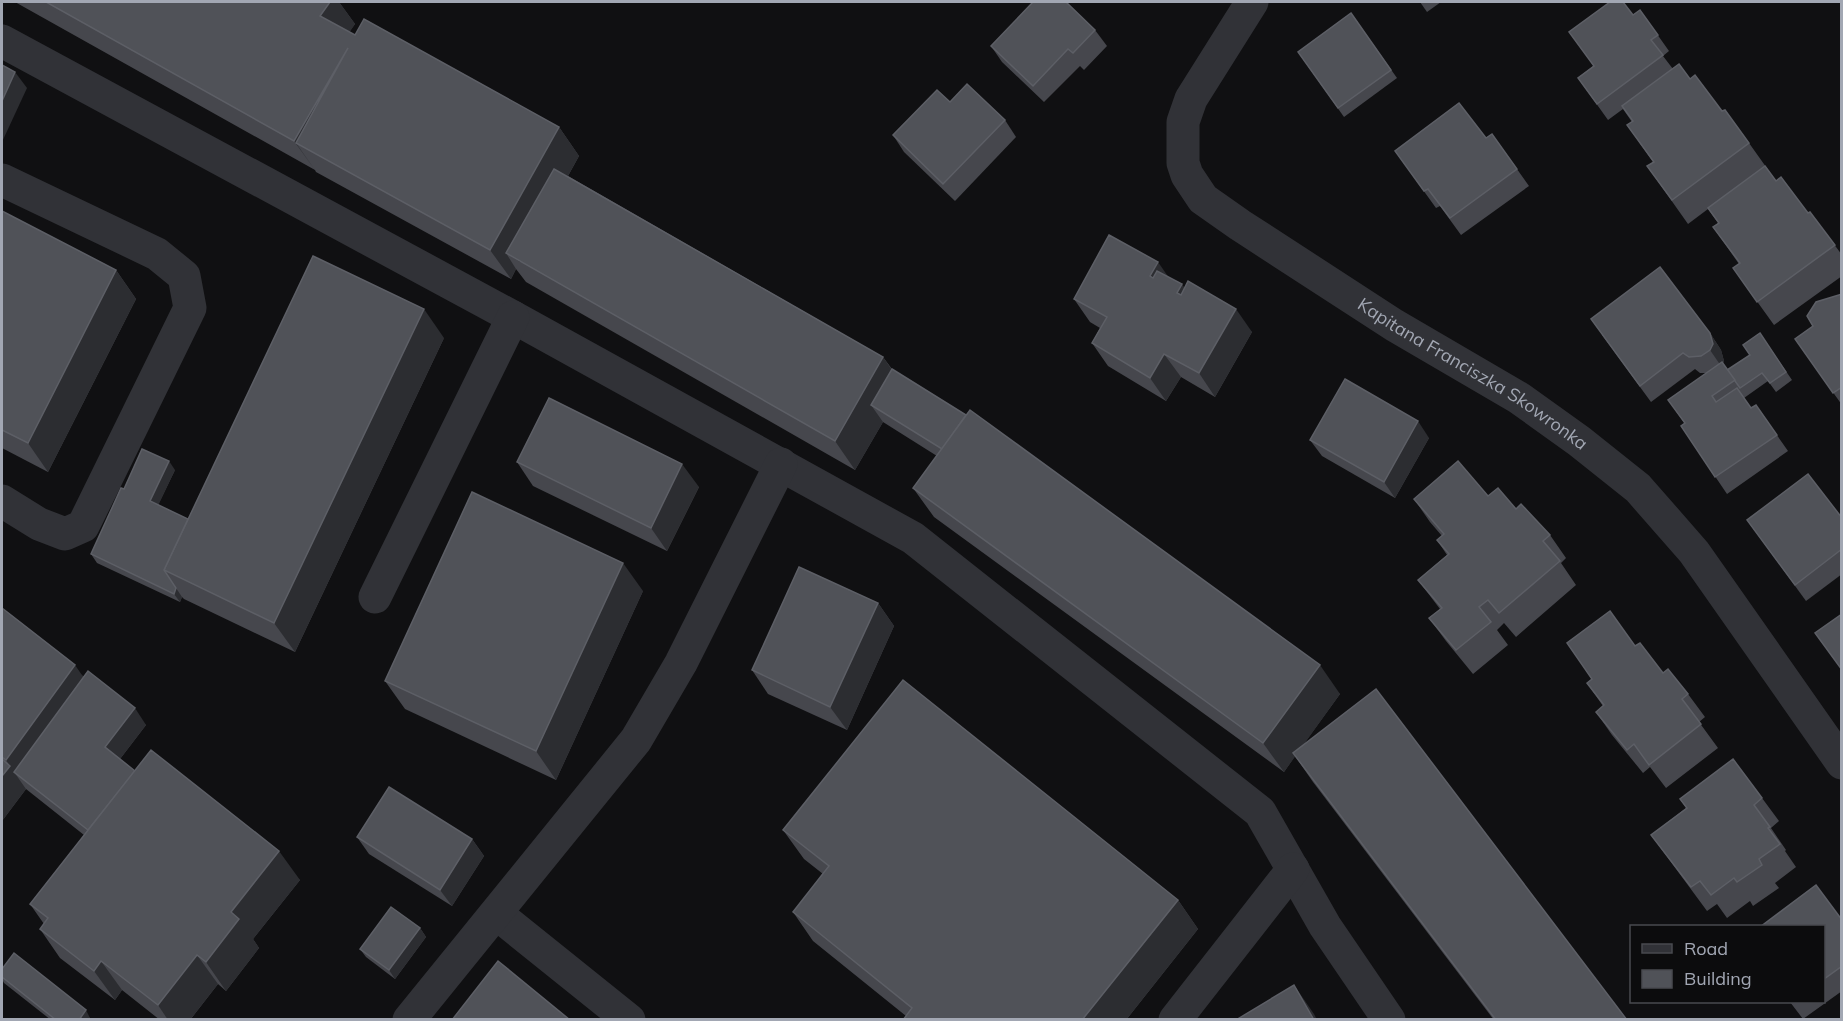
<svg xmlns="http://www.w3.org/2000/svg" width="1843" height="1021" font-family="Mulish,sans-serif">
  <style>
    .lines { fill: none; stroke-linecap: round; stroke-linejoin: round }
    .minor { stroke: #313237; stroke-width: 33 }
    .wall { fill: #46474d }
    .shaded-wall { fill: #2c2d31 }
    .building { fill: #505258; stroke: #5d5f66; stroke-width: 1.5 }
    .labels { text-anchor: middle; stroke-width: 4.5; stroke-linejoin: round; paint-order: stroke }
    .street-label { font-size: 18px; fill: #a2a7b3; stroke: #0c0c0d }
  </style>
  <rect width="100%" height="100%" fill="#101012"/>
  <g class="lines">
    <g class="minor">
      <path id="s1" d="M1252,2L1191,99L1183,122V163L1187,175L1203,199L1240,225L1394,325L1519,398L1579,441L1638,488L1694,552L1842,763"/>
      <path d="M2,41L513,317L913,538L1260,812L1325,926L1389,1020"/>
      <path d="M2,180L157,254L184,276L190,308L83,526L65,534L39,524L2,501"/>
      <path d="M375,597L513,317"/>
      <path d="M497,914L629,1020"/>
      <path d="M409,1020L636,740L681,663L781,464"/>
      <path d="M1175,1020L1293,869"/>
    </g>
  </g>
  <g class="wall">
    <path d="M15,2H339L355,24L349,32L559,127L579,156L568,176L883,357L892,369L1340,694L1303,745L1627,1020H1494L1313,782L1295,756L1284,772L934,517L913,488L937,456L883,422L855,470L526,282L516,269L511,279L316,172L315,170Z"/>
    <path d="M1420,2H1441L1427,12Z"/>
    <path d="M1640,10L1669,51L1663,56L1673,69L1690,79L1722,111L1749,143L1776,181L1808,213L1810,212L1842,255V276L1774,325L1733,268L1739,264L1713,227L1718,223L1708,209L1688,224L1647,166L1653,162L1627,125L1632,122L1623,109L1608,120L1578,78L1593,66L1633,15Z"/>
    <path d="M1351,13L1397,78L1344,117L1298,52Z"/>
    <path d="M1095,30L1107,46L1084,70L1080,66L1044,102L1002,62L991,46Z"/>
    <path d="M1005,120L1016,137L955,201L904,152L893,135Z"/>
    <path d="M1492,134L1529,186L1461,235L1440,206L1436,208L1395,151L1486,138Z"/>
    <path d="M2,211L116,270L136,299L48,472L2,448Z"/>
    <path d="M1169,277L1184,288L1252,332L1215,397L1181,377L1166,401L1108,366L1092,343L1100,328L1090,322L1074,299Z"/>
    <path d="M1842,294V405L1795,339L1813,326Z"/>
    <path d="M1710,333L1721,350L1724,361L1723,363L1727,370L1750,355L1760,333L1792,380L1776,392L1768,381L1744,398L1751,408L1756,405L1788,451L1727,494L1681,426L1685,424L1668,400L1707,373H1700L1695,369L1651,402L1602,335Z"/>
    <path d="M444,338L295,652L184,599L182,597L180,602L97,563L91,554L124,489L175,470L158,505L188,519Z"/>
    <path d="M1429,438L1395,498L1322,456L1310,440Z"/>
    <path d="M517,462L699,487L667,551L533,486Z"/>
    <path d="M1488,496L1516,509L1550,535L1566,558L1561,563L1576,585L1516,637L1504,623L1497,630L1508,645L1473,674L1446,641L1429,618L1440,609L1418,580L1447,555L1437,540L1442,536L1430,522L1414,499Z"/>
    <path d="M1842,518V574L1806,601L1747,520Z"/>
    <path d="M643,591L556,780L405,709L385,681Z"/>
    <path d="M878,603L894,626L847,730L768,694L752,670Z"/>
    <path d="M2,608L84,677L146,725L120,759L135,771L300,880L253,939L259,948L226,991L218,984L190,1020H160L122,990L115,1000L60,958L40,929L44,924L30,904L84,835L26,789L2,821Z"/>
    <path d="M1635,646L1663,673L1688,694L1705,717L1699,722L1718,748L1666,788L1650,767L1643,773L1612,735L1596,712L1603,706L1587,683Z"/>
    <path d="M1762,798L1779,821L1771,828L1786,850L1785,851L1796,867L1775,883L1779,888L1753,906L1750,901L1727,918L1717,904L1707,911L1651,835L1686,808L1680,799Z"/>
    <path d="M783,830L1178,900L1198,929L1126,1020H903L906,1016L813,941L793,912L823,874L804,859Z"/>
    <path d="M357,837L472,839L484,856L452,906L369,854Z"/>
    <path d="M1842,920V991L1803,1019L1790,1002H1824V927Z"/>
    <path d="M420,928L426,937L395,979L366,957L360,949Z"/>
    <path d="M2,969L92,1019L51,1020L4,983L2,979Z"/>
  </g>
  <g class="shaded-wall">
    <path d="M330,2H339L355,24L341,45L320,16Z"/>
    <path d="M348,48L296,143L315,170L294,141Z"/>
    <path d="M15,72L27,88L2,142V101Z"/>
    <path d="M559,127L579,156L520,262L506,253L516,269L511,279L490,250Z"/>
    <path d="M1158,262L1174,285L1166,300L1150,276Z"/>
    <path d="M116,270L136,299L48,472L28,443Z"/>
    <path d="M1182,284L1198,308L1177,293Z"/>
    <path d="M424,309L444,338L295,652L274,623Z"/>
    <path d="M1236,309L1252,332L1215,397L1199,373Z"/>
    <path d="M1710,333L1721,350L1724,361L1723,363L1746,397L1723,363L1721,366L1710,350Z"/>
    <path d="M1164,354L1181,377L1166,401L1150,378Z"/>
    <path d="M883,357L903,386L871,405L883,422L855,470L835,441Z"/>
    <path d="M1418,421L1429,438L1395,498L1384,482Z"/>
    <path d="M169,461L175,470L156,510L150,501Z"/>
    <path d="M682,464L699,487L667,551L651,528Z"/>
    <path d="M623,563L643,591L556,780L536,751Z"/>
    <path d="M176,588L182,597L180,602L174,594Z"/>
    <path d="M878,603L894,626L847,730L830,707Z"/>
    <path d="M75,665L95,694L14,772L26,789L2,821V776L10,766L6,760Z"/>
    <path d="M1320,665L1340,694L1284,772L1263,743Z"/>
    <path d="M135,708L146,725L117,763L105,747Z"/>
    <path d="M472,839L484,856L452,906L440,890Z"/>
    <path d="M279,851L300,880L253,939L259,948L226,991L206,962L231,912Z"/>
    <path d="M1178,900L1198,929L1126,1020H1082Z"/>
    <path d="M420,928L426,937L395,979L389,970Z"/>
    <path d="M197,955L218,984L190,1020H168L158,1005Z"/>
    <path d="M101,961L122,990L115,1000L94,971Z"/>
    <path d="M1294,985L1314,1014L1317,1020H1314Z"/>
    <path d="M86,1010L91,1020H79Z"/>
  </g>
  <g class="building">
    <path d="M46,2H330L320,16L355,35L364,19L559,127L490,250L296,143L348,48L294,141Z"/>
    <path d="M1033,2H1066L1095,30L1073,53L1068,49L1033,86L991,46Z"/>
    <path d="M1610,2H1623L1633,15L1640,10L1658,35L1651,40L1663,55L1597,104L1578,78L1594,66L1569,32Z"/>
    <path d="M1351,13L1391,70L1338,108L1298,52Z"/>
    <path d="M1679,64L1690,79L1695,75L1722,111L1725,110L1749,143L1672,200L1647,166L1654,162L1627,125L1633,121L1622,106Z"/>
    <path d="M2,65L15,72L2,101Z"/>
    <path d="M967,84L1005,120L943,184L893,135L937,90L950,102Z"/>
    <path d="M1459,103L1486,138L1492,134L1517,169L1450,218L1428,189L1424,191L1395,151Z"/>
    <path d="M1765,166L1776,181L1781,177L1808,213L1810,212L1835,245L1757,302L1733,268L1740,263L1713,227L1719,223L1708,208Z"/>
    <path d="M554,169L883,357L835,441L506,253Z"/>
    <path d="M2,211L116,270L28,443L2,430Z"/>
    <path d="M1109,235L1158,262L1150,276L1153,278L1157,271L1182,284L1177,293L1181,295L1188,281L1236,309L1199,373L1164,354L1150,378L1092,343L1107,317L1074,299Z"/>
    <path d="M313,256L424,309L274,623L164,570Z"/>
    <path d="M1660,267L1710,333L1713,344L1710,350L1701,356L1689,357L1683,353L1640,386L1591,319Z"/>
    <path d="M1842,294V387L1833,393L1795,339L1813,326L1807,316L1816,302Z"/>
    <path d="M1760,333L1786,372L1770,383L1762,373L1740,388L1727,370L1750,355L1743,345Z"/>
    <path d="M1722,362L1735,380L1712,396L1716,402L1737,388L1751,408L1756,405L1777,435L1715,477L1681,426L1685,423L1668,400Z"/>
    <path d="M892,369L966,415L942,449L871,405Z"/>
    <path d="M1345,379L1418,421L1384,482L1310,440Z"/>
    <path d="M549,398L682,464L651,528L517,462Z"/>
    <path d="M970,410L1320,665L1263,743L913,488Z"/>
    <path d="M142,449L169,461L150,501L188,519L164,570L176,588L174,594L91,554L121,488L124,489Z"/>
    <path d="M1458,461L1488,496L1498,488L1516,509L1521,504L1550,535L1543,541L1560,561L1499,613L1488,600L1479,607L1491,622L1456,650L1429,618L1442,608L1418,580L1449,554L1437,540L1444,534L1414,499Z"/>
    <path d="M1808,474L1842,518V549L1795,585L1747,520Z"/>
    <path d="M472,492L623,563L536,751L385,681Z"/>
    <path d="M799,567L878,603L830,707L752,670Z"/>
    <path d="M2,608L75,665L6,760L2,757Z"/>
    <path d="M1610,611L1635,646L1640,643L1663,673L1668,669L1688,694L1682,699L1701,724L1649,765L1634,744L1627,750L1596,712L1604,705L1587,683L1592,679L1567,643Z"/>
    <path d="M1842,614V670L1815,633Z"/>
    <path d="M88,671L135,708L105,747L135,771L88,830L14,772Z"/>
    <path d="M903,680L1178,900L1082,1020H903L912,1008L793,912L829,866L783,830Z"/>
    <path d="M1376,689L1627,1020H1496L1293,753Z"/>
    <path d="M151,750L279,851L231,912L239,919L206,962L197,955L158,1005L101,961L94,971L40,929L48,918L30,904Z"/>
    <path d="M2,759L10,766L2,776Z"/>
    <path d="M1733,759L1762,798L1754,805L1770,827L1768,828L1780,844L1759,859L1762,865L1737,882L1734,878L1711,895L1700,881L1691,887L1651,835L1687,808L1680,799Z"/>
    <path d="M389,787L472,839L440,890L357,837Z"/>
    <path d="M1816,885L1842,920V966L1824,979V927H1760Z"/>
    <path d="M391,907L420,928L389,970L360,949Z"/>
    <path d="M14,953L86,1010L79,1020H56L2,977V969Z"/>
    <path d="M498,961L570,1020H452Z"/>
    <path d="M1294,985L1314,1020H1236Z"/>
  </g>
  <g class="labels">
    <g class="street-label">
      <text dy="6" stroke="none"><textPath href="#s1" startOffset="543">Kapitana Franciszka Skowronka</textPath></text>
    </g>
  </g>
  <rect width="1843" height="1021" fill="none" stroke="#a2a7b3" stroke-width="6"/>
  <rect x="1630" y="925" width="195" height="78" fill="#0c0c0d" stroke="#484a4f" stroke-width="1.5"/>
  <rect x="1642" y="944" width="30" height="9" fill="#313237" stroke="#484a4f" stroke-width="1.5"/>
  <text x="1684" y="955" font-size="18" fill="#a2a7b3">Road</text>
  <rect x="1642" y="970" width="30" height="18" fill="#505258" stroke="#484a4f" stroke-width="1.5"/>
  <text x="1684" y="985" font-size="18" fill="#a2a7b3">Building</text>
</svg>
